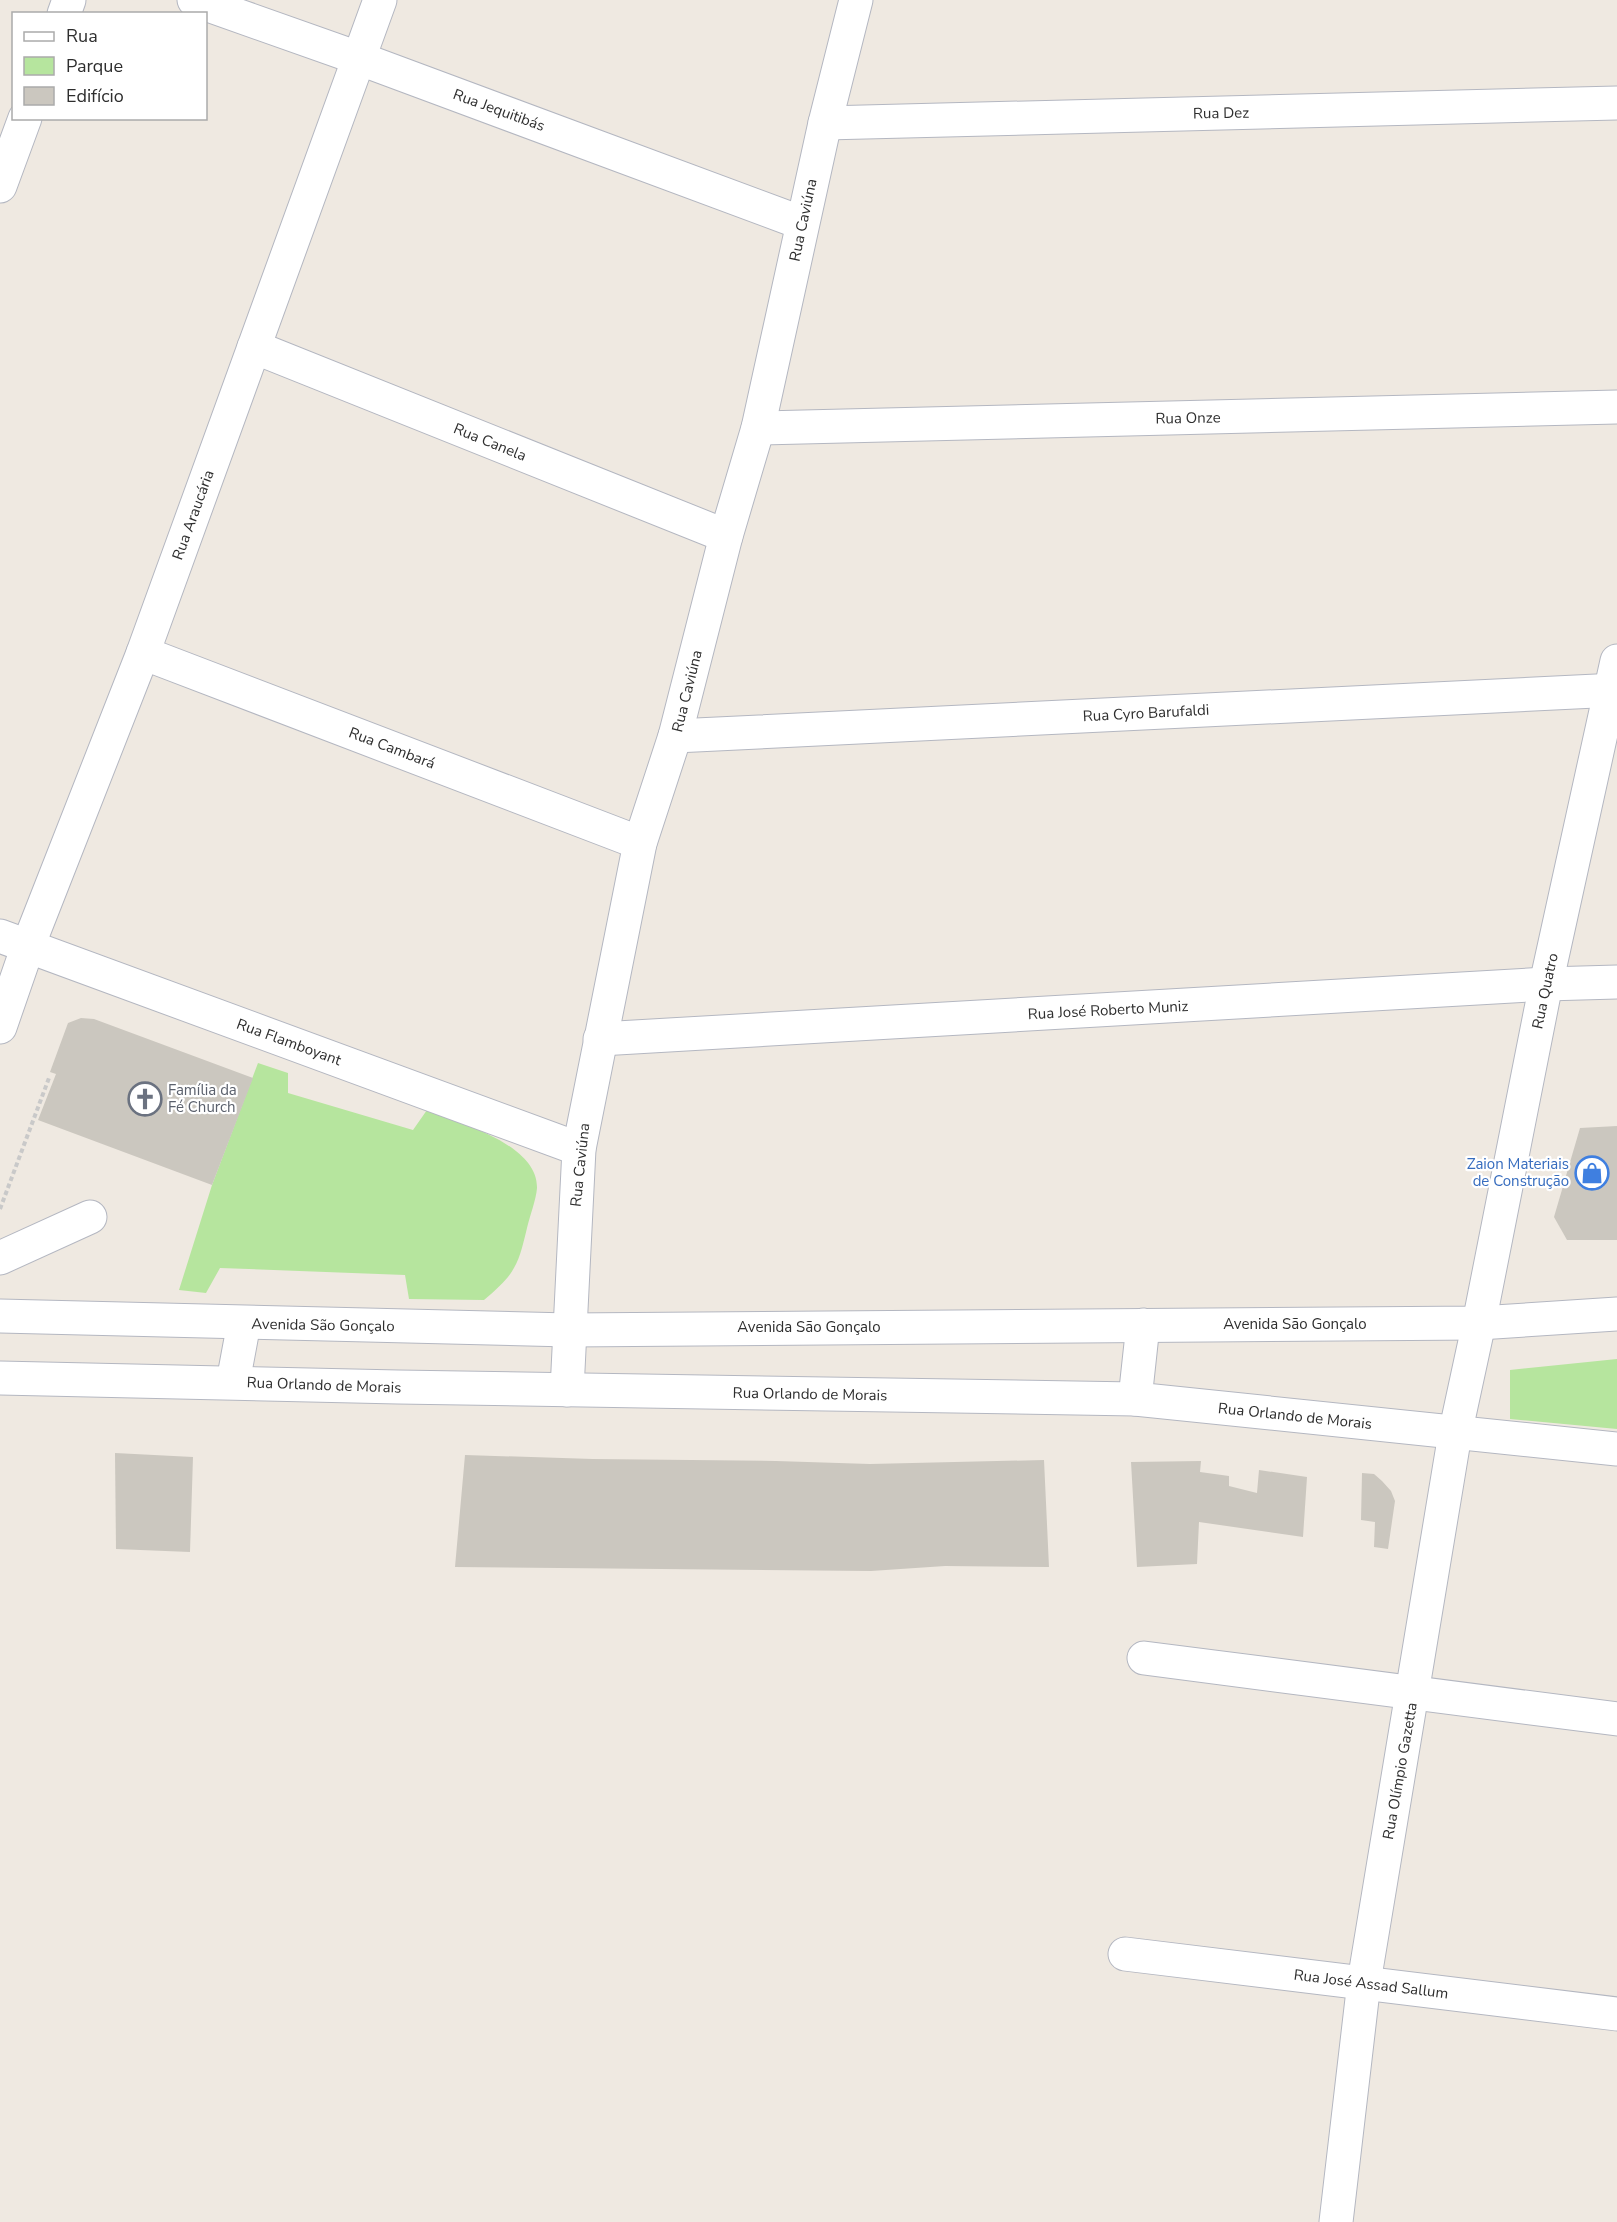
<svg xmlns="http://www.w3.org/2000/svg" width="1617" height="2222" font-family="'Nunito Sans',sans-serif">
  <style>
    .green { fill: #b6e59e }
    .building { fill: #cbc7bf }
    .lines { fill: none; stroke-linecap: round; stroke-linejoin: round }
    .minor-casing { stroke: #b4b7c1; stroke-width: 35 }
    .path { stroke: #c9c9c9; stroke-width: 4; stroke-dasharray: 4.5 3; stroke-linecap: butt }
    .minor { stroke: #fff; stroke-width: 33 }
    .labels { text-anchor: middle; stroke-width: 4.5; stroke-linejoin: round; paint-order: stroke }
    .street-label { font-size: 15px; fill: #2e2e2e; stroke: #fff }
    .worship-label { font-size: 15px; fill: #5b616d; stroke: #fff; text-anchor: start }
    .shop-label { font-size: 15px; fill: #366cbe; stroke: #fff; text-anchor: end }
  </style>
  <rect width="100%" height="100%" fill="#efe9e1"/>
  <g class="green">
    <path d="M258,1063L288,1073V1093L413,1130L427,1110C459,1123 538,1144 537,1188C536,1200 530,1215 527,1228C518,1266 515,1274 484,1300L409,1299L405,1275L220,1268L206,1293L179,1290L212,1185Z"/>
    <path d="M1617,1359V1429L1510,1419V1370Z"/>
  </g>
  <g class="building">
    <path d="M81,1018L94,1019L253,1078L212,1185L38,1120L56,1074L50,1072L68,1023Z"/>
    <path d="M1617,1126V1240H1567L1554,1217L1580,1128Z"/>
    <path d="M115,1453L193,1457L190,1552L116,1549Z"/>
    <path d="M465,1455L593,1459L776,1461L870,1464L1044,1460L1049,1567L945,1566L871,1571L455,1567Z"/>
    <path d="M1201,1461L1200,1472L1229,1476V1486L1257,1493L1259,1470L1307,1477L1303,1537L1199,1522L1197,1564L1137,1567L1131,1462Z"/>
    <path d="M1362,1473L1374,1474L1382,1481L1391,1491L1395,1501L1388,1549L1374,1547L1375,1522L1361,1520Z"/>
  </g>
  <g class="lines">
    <g class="minor-casing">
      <g id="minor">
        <path d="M194,0L358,58L802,223"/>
        <path d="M64,14L69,0"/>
        <path d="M825,123L1617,103"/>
        <path d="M0,186L25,118"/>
        <path d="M254,347L726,536"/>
        <path d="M758,428L1617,407"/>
        <path d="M143,653L640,843"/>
        <path d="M675,736L1617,690"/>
        <path d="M0,936L579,1149"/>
        <path d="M0,1027L28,946L143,653L380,0"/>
        <path d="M600,1039L1546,984L1617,982"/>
        <path d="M0,1258L90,1217"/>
        <path d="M0,1316L569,1330L1479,1323L1617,1314"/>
        <path d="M0,1378L398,1387L1135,1399L1617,1449"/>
        <path d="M233,1382L244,1323"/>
        <path d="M567,1390L579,1149L640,843L675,736L726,536L758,428L825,123L856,0"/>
        <path d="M1135,1399L1143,1325"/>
        <path d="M1144,1658L1617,1719"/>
        <path d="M1125,1954L1617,2014"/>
        <path d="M1336,2222L1364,1982L1455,1434L1479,1323L1546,984L1617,661"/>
      </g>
    </g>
    <path class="path" d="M0,1209L49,1078"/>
    <use href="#minor" class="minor"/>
  </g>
  <defs>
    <g id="church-ring" transform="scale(1.725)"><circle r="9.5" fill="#fff" stroke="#6b7280" stroke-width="1.5"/><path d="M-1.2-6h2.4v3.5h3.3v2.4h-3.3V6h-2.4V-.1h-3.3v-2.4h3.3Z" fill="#6b7280"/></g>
    <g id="shop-ring" transform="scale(1.725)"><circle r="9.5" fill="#fff" stroke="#3f7fe0" stroke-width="1.5"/><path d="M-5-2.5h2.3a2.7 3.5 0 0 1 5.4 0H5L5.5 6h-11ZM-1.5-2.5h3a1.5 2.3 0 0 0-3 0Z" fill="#3f7fe0"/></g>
  </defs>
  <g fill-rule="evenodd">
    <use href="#church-ring" x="145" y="1099"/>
    <use href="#shop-ring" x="1592" y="1173"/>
  </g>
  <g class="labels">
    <g class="street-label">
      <text transform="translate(499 110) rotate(20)" y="5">Rua Jequitibás</text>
      <text transform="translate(1221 113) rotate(-1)" y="5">Rua Dez</text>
      <text transform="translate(803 220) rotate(-78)" y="5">Rua Caviúna</text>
      <text transform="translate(1188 418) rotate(-1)" y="5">Rua Onze</text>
      <text transform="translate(490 442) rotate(22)" y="5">Rua Canela</text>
      <text transform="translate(193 515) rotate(-70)" y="5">Rua Araucária</text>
      <text transform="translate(687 691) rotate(-76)" y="5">Rua Caviúna</text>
      <text transform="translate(1146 713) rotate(-3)" y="5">Rua Cyro Barufaldi</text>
      <text transform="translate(392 748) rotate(21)" y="5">Rua Cambará</text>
      <text transform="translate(1545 991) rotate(-78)" y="5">Rua Quatro</text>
      <text transform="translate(1108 1010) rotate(-3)" y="5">Rua José Roberto Muniz</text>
      <text transform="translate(289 1042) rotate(20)" y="5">Rua Flamboyant</text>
      <text transform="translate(580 1165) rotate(-84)" y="5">Rua Caviúna</text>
      <text x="1295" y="1329">Avenida São Gonçalo</text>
      <text transform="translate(323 1325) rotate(1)" y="5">Avenida São Gonçalo</text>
      <text x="809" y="1332">Avenida São Gonçalo</text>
      <text transform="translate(324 1385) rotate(2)" y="5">Rua Orlando de Morais</text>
      <text transform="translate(810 1394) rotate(1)" y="5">Rua Orlando de Morais</text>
      <text transform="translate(1295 1416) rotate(6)" y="5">Rua Orlando de Morais</text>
      <text transform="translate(1400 1771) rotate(-80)" y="5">Rua Olímpio Gazetta</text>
      <text transform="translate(1371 1984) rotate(7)" y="5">Rua José Assad Sallum</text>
    </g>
    <g class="worship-label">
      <text x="168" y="1095">Família da<tspan x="168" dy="17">Fé Church</tspan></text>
    </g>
    <g class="shop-label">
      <text x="1569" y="1169">Zaion Materiais<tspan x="1569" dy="17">de Construção</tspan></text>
    </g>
  </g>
  <rect x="12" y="12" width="195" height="108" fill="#ffffff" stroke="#ababab" stroke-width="1.5"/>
  <rect x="24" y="32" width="30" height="9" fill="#ffffff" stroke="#ababab" stroke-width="1.5"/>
  <text x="66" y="42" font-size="18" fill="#2e2e2e">Rua</text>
  <rect x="24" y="57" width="30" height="18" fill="#b6e59e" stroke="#ababab" stroke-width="1.5"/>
  <text x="66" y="72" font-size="18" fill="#2e2e2e">Parque</text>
  <rect x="24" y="87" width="30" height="18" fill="#cbc7bf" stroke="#ababab" stroke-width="1.5"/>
  <text x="66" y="102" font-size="18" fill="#2e2e2e">Edifício</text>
</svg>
